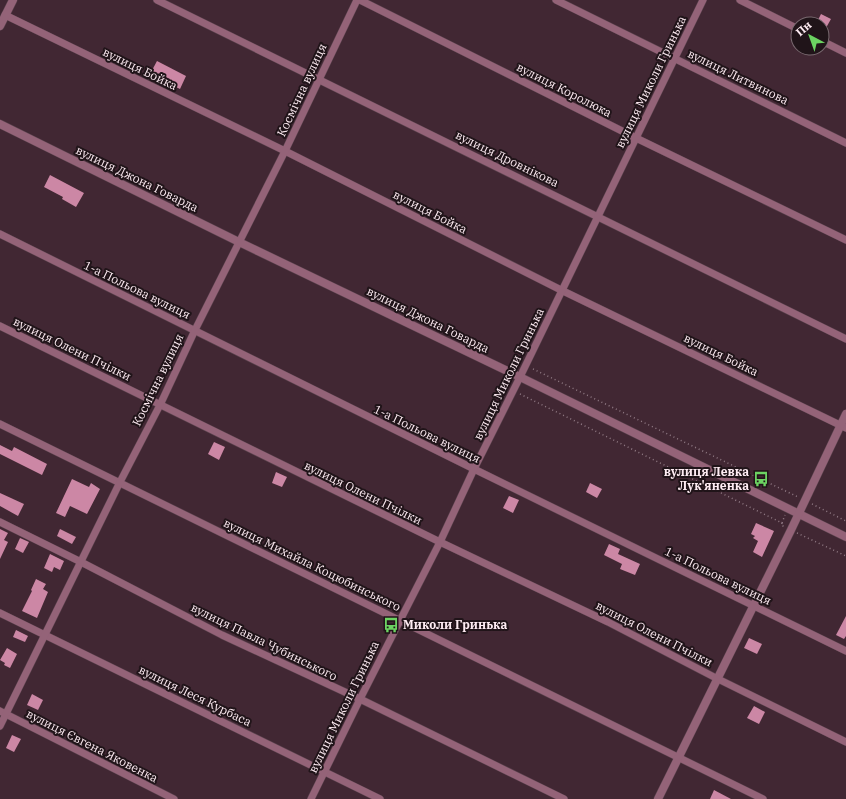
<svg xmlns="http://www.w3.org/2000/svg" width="846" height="799" font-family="'IBM Plex Serif',serif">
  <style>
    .building { fill: #cc87a5 }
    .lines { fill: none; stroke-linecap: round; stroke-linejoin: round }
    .minor-casing { stroke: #5b434e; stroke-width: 8 }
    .tertiary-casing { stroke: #5b434e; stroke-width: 9 }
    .path { stroke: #917b85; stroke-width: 1.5; stroke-dasharray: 1 3; stroke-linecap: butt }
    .minor { stroke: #946378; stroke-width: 7 }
    .tertiary { stroke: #946378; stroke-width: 8 }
    .labels { text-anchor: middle; stroke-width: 4; stroke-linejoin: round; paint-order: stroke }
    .street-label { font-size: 12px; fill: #feecf3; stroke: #201419 }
    .poi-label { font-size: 12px; font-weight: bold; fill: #feecf3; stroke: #201419; text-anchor: end }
  </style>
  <rect width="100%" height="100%" fill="#412733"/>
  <g class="building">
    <path d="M821,14L831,19L822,35V24H816Z"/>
    <path d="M157,61L186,76L180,89L150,74Z"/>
    <path d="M50,175L84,193L76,207L62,199L63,197L44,187Z"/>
    <path d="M214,442L225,447L219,460L208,454Z"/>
    <path d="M0,445L12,451L14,447L47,464L42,475L0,454Z"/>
    <path d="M276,472L287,477L282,487L272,483Z"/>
    <path d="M72,479L89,487L91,483L100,489L87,514L70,506L65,517L56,513Z"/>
    <path d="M590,483L602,489L597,498L586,492Z"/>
    <path d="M0,493L24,504L18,516L0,506Z"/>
    <path d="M509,496L519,500L513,513L503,508Z"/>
    <path d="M756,523L774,531L762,557L753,552L758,541L753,538L755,536L751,534Z"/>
    <path d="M0,529L8,533L4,540L8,542L0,559Z"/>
    <path d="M60,529L76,537L72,544L57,536Z"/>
    <path d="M20,538L29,542L23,553L15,549Z"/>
    <path d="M609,544L620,549L618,554L640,564L635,575L620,569L622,564L604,555Z"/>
    <path d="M50,554L64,561L60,570L54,567L52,572L44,568Z"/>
    <path d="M36,579L46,584L43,589L48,592L37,618L22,611L32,591L31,590Z"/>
    <path d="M846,616V636L844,639L836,635Z"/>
    <path d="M16,630L28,636L25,642L13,637Z"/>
    <path d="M749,638L762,644L757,654L744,648Z"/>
    <path d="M7,648L17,654L10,668L4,665L5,663L0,660Z"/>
    <path d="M32,694L43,700L38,710L27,705Z"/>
    <path d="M754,706L765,712L759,724L747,718Z"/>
    <path d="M12,735L21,739L14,752L6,748Z"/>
    <path d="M714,790L731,799H710Z"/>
  </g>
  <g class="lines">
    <g class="minor-casing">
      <g id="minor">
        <path d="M157,0L846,339"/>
        <path d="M360,0L636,138L846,240"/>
        <path d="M556,0L846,143"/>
        <path d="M740,0L798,29"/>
        <path d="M5,15L285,151L561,290L846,428"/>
        <path d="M822,41L846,53"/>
        <path d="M0,234L474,469L846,651"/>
        <path d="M0,326L440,542L608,622L716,678L846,742"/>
        <path d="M0,424L763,799"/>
        <path d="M0,522L81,562L222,635L360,699L564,799"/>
        <path d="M0,613L380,799"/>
        <path d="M0,711L174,799"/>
        <path d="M0,726L120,482L160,405L195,330L285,151L357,0"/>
        <path d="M311,799L360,699L440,542L474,469L520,377L703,0"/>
      </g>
    </g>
    <g class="tertiary-casing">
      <g id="tertiary">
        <path d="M0,26L13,0"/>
        <path d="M0,124L239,242L520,377L846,537"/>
        <path d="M658,799L791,530L846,414"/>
      </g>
    </g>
    <g class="path">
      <path d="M533,369L798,497"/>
      <path d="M520,394L782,523L781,525L785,527"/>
      <path d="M812,504L846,521"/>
      <path d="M782,523L785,515"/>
      <path d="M797,533L846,556"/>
    </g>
    <use href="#minor" class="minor"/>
    <use href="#tertiary" class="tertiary"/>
  </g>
  <defs>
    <g id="bus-bare" transform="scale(1.2)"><path d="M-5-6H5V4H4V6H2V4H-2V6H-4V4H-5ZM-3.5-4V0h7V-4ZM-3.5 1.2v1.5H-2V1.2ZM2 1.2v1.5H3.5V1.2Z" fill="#6cd362" stroke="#201419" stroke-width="2.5" paint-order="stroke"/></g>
  </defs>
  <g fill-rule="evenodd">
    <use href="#bus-bare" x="761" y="479"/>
    <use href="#bus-bare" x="391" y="625"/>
  </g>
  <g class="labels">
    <g class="street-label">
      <text transform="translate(140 69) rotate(26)" y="4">вулиця Бойка</text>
      <text transform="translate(738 77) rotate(26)" y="4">вулиця Литвинова</text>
      <text transform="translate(651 82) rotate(-64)" y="4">вулиця Миколи Гринька</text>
      <text transform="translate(302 90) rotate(-65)" y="4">Космічна вулиця</text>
      <text transform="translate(564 90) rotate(27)" y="4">вулиця Королюка</text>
      <text transform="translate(507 159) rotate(26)" y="4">вулиця Дровнікова</text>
      <text transform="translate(137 179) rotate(26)" y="4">вулиця Джона Говарда</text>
      <text transform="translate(430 212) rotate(27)" y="4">вулиця Бойка</text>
      <text transform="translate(137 290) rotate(26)" y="4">1-а Польова вулиця</text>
      <text transform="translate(428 320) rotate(26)" y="4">вулиця Джона Говарда</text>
      <text transform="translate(72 349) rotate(26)" y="4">вулиця Олени Пчілки</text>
      <text transform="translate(721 355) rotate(26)" y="4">вулиця Бойка</text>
      <text transform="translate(509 374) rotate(-64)" y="4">вулиця Миколи Гринька</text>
      <text transform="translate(158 380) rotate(-64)" y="4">Космічна вулиця</text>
      <text transform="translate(427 434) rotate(26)" y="4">1-а Польова вулиця</text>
      <text transform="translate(363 493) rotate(26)" y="4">вулиця Олени Пчілки</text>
      <text transform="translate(312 565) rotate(26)" y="4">вулиця Михайла Коцюбинського</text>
      <text transform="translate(718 576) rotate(26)" y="4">1-а Польова вулиця</text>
      <text transform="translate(654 634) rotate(27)" y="4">вулиця Олени Пчілки</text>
      <text transform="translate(264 642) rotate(26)" y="4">вулиця Павла Чубинського</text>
      <text transform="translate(195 696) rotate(26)" y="4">вулиця Леся Курбаса</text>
      <text transform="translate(344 707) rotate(-64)" y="4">вулиця Миколи Гринька</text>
      <text transform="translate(92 746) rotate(27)" y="4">вулиця Євгена Яковенка</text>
    </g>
    <g class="poi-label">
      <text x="749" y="476">вулиця Левка<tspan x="749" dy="14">Лук'яненка</tspan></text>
      <text x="403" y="629" text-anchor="start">Миколи Гринька</text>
    </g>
  </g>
  <g transform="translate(810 36) rotate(319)"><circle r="19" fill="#201419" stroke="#796a70"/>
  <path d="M0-3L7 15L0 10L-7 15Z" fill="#6cd362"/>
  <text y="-6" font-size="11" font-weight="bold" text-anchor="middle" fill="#feecf3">Пн</text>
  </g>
</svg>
